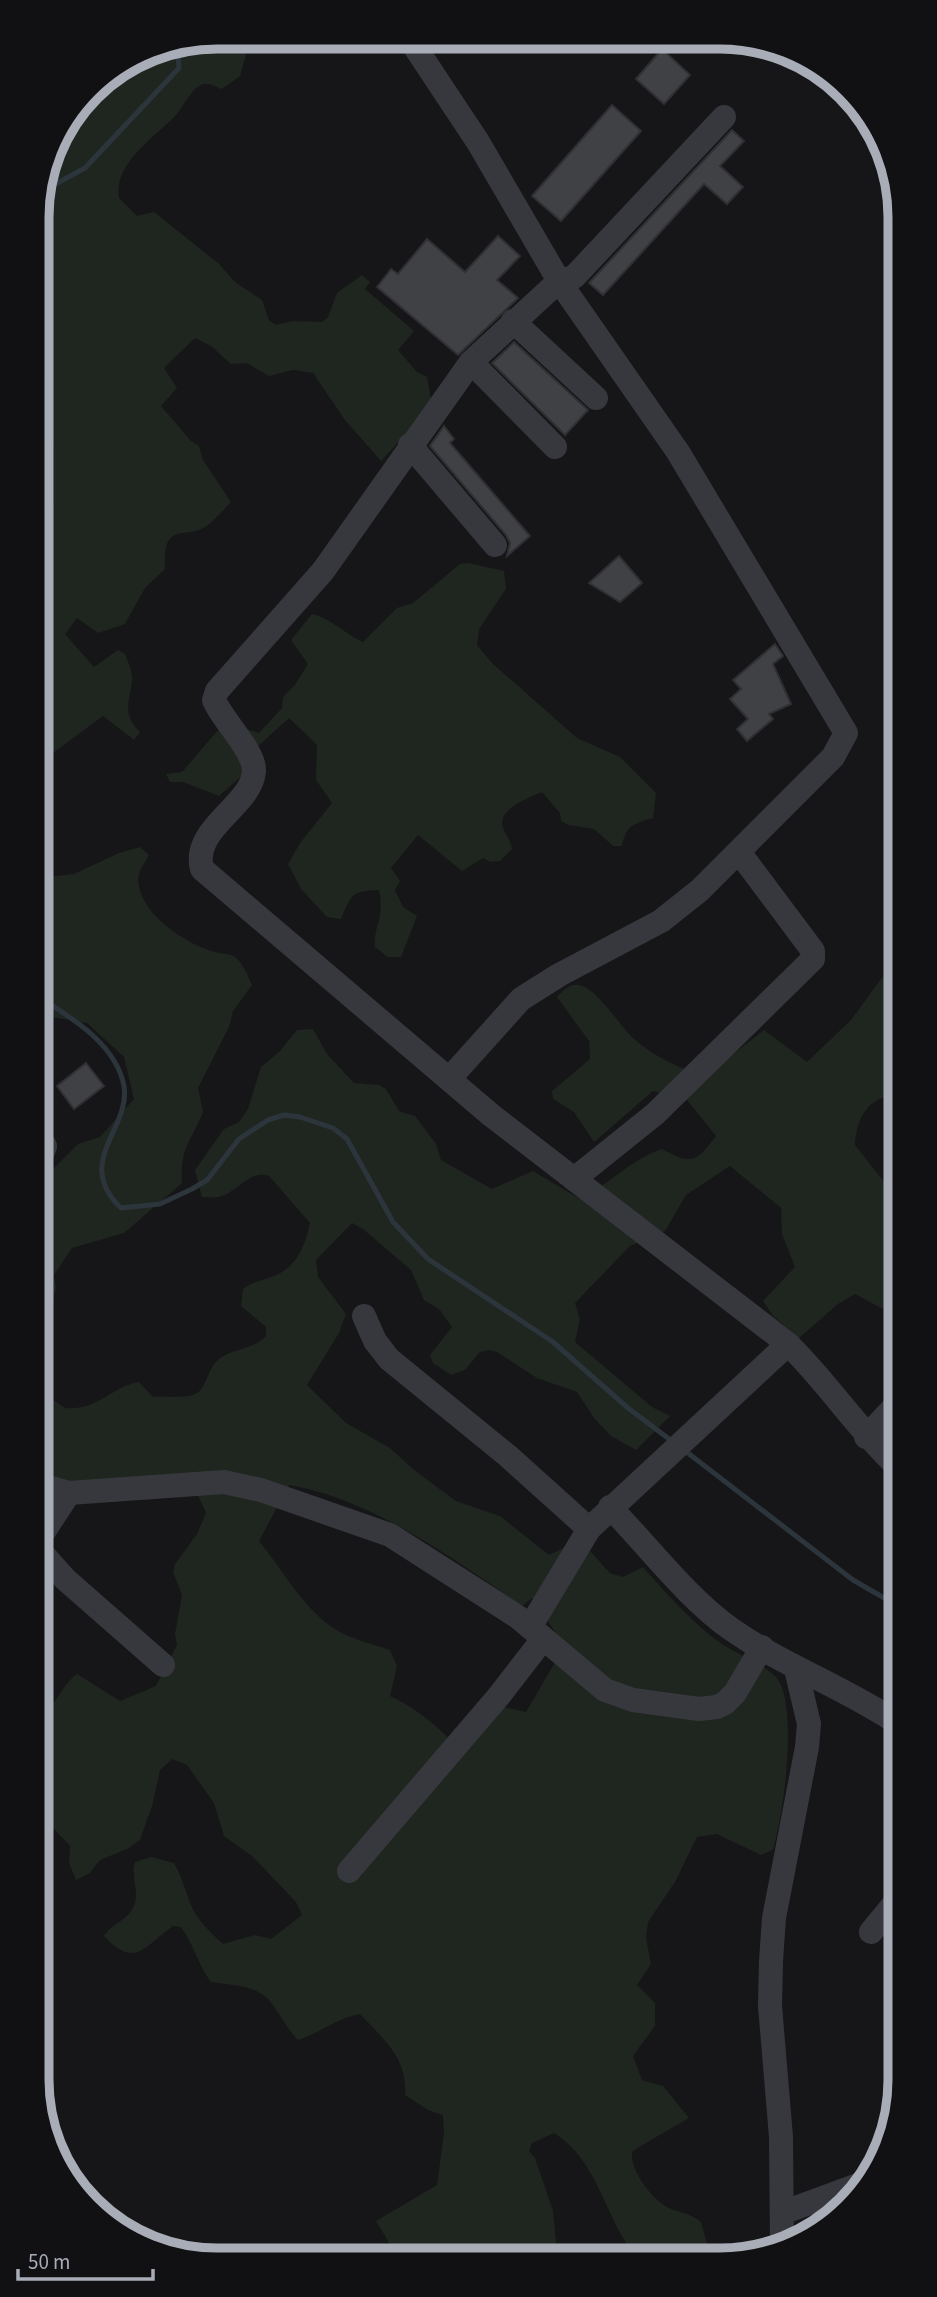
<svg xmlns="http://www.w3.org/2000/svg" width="937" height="2297" font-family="'Source Sans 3',sans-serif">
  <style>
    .green { fill: #1e261f; fill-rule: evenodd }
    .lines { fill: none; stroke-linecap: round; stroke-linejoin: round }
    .stream { stroke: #2c353c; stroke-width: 5 }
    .building { fill: #404145; stroke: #303034; stroke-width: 2 }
    .minor { stroke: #37383d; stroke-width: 24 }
    .rim { fill: none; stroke: #a8adb8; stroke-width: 9 }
  </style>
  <rect width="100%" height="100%" fill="#161618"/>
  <g class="green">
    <path d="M217,37H251L240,76L222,89C215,87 208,81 201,85C191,89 182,110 173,118C152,139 113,165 119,198L137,216L154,212L218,263L235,282L262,300L269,320L276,325L293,321L322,322L328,317L337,293L362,275L370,282L365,289L414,331L398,350L417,372L427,377L431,399L418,421L381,461L345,420L313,373L293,370L269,376L247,363L231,364L211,346L195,338L164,368L177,388L161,406L191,441L199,446L203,460L231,502C224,509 216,519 208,525C185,542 163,518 165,569L145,588L125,624L98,633L77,618L65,634L94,667L118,650L125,654C128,662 133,672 132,680C130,702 121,713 140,732L134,740L103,716L49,756V774L39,792L37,205L55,138L98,82L148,50Z"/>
    <path d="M468,563L504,571L506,589L479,629L477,645L492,663L577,738L620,757L656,793L653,818C633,824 626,825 622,846H613L594,829L568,825L561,821L560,813L542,792C529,798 497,808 503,828C506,835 511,841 512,849L500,861L491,862L483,858L462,871L418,835L391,868L400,881L395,890L403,907L417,916L401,957H388L375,947C373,926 385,918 379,890C351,891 352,894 341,919L327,917L301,889L288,864L300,843L332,803L316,780L317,745L289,718L255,749L245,773L219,796L183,782H170L166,774L182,772L219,729L243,728L259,733L282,708L283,697L294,686L308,664L291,640L312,614C329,617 345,634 363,642L397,608L413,603L460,564Z"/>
    <path d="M140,847L149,855C145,863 138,871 138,880C140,915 185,943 214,952C222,954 229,953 235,957C244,965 247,975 252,985L233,1011L229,1027L198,1088L203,1112C191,1142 180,1147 182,1183L124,1233L72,1248L54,1275L56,1288L52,1303L40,1317V1195L51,1171L78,1144L100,1137L134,1099L124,1057L87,1023L40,1015L39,878L74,874L119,853Z"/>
    <path d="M897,965V1095C868,1096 856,1119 855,1145L885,1183L897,1220L898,1317L855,1294L838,1304L799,1338L773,1316L763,1301L795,1267L782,1234L781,1208L730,1166L686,1195L665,1231L630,1246L575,1303L580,1319L575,1342L652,1407L670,1416L636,1450L611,1436L594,1418L577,1392L537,1378L497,1352L489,1350L480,1352L465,1370L451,1375L433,1363L430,1355L452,1327L439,1309L424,1300L411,1270L363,1229L352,1223L316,1260L318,1277L346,1314L339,1333L307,1385L346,1423L390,1448L414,1470L456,1501L500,1516L549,1555L564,1548L590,1551L610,1573L623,1577L643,1567C665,1592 688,1618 715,1639C733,1653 759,1661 775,1676C800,1701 783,1818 773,1850L761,1855L717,1834L697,1837L675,1882L648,1922L646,1938L651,1964L637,1985L655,2003V2026L633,2056L642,2080L663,2086L689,2118L639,2147L632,2152C630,2171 653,2201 671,2209C682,2213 692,2214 701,2222L710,2254L635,2255C604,2217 598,2160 554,2133L532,2143L529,2151L535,2158L553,2211L557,2255L397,2256L376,2221L437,2185L444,2133L443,2115L428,2110L405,2095C408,2058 383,2039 360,2014C337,2018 320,2033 298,2040C286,2028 280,2013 269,2000C256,1985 230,1985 211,1982C198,1965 194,1945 181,1927L173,1926C144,1946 136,1970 104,1936C111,1924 127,1920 133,1908C141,1893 130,1877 135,1862L151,1857L174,1863C182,1877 185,1890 191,1905C197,1920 211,1933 223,1944L255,1935L271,1939L302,1915L296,1902L252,1856L224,1836L214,1803L187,1765L172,1759L160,1770L153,1803L140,1840L127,1849L100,1860L90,1873L76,1880L69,1863L70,1846L42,1816V1715C57,1703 62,1685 77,1674L120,1701L156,1686L177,1645L175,1634L182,1595L173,1572L175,1564L197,1534L206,1513L188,1473L91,1486L41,1475V1379L46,1395L65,1408C98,1411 110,1387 139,1382L153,1397C164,1396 187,1399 197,1393C206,1388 208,1369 217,1361C230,1348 252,1351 266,1336V1327L241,1306L243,1289C253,1281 262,1281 274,1276C297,1267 305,1246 310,1223L269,1176C249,1169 238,1193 219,1197C214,1198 207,1197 202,1197L195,1170L224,1129L239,1122L248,1109L261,1067L280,1051L297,1030L313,1029L327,1054L354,1083L379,1085L386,1089L399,1111L415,1116L436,1144L441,1160L492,1189L533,1171L580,1199C608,1185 633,1158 662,1149C691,1165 696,1163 716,1136L687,1100L653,1091L594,1142L574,1112L553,1099L552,1091L590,1059L589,1041L557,997C563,991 569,983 579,985C598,989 619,1025 633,1038C654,1057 678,1067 704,1077L764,1030L807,1062L851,1020L881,979ZM289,1485C372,1499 454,1559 522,1606L532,1598L562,1642L554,1664L526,1712L503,1707L460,1753C445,1730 414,1707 390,1696L397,1666L390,1650C370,1643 346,1638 329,1625C300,1603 282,1569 259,1541Z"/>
  </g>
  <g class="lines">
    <g class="stream">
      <path d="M41,192L85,168L179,68L177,45"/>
      <path d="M39,997C72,1018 116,1044 124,1086C131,1129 73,1162 121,1208L160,1204L192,1189L207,1180L239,1139L268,1120L284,1115L300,1117L333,1128L347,1139L393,1222L428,1259L553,1342L628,1408L673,1442"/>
      <path d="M684,1450L853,1580L898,1606"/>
    </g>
  </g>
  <g class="building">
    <path d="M662,49L690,75L664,104L636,79Z"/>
    <path d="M612,105L641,131L561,221L532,196Z"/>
    <path d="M732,130L744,141L720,166L743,187L727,204L704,184L603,295L589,283Z"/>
    <path d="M498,236L520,256L497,280L518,298L458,355L377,287L391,269L398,274L427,239L465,272Z"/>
    <path d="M514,342L588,410L565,435L492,363Z"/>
    <path d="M444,426L454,439L450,443L530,536L507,556L510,543L506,535L430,446Z"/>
    <path d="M619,556L642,583L620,602L589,583Z"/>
    <path d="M775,644L783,656L773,664L791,704L769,714L773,719L747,741L737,729L748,719L730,699L741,689L733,680Z"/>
    <path d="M86,1063L104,1086L74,1109L57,1086Z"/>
  </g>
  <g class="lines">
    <g class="minor">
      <path d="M409,38L478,142L559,281L678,452L846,733L833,757L700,890L661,921L559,975L521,999L450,1078"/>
      <path d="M724,117L574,277L559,281L471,362L323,571L217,691L214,700C222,720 255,751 254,771C252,806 191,828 202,869L491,1115L788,1344C828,1383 857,1429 898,1467"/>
      <path d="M513,321L596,398"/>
      <path d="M471,362L555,447"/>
      <path d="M410,445L495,545"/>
      <path d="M40,1137L45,1146L40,1160"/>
      <path d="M574,1179L655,1114L813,959V951L739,852"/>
      <path d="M364,1316L375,1341L389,1359L508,1456L589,1529"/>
      <path d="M866,1437L898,1403"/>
      <path d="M41,1485L69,1493L224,1482L261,1490L390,1535L518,1617L605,1690L633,1700L699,1709L717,1707L725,1703L735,1693L762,1647"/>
      <path d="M610,1507C648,1546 687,1598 731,1629C784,1666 846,1688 899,1724"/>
      <path d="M41,1536L69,1493"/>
      <path d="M41,1552L65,1579L163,1665"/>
      <path d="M530,1627L589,1529L788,1344"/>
      <path d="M349,1871L498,1697L543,1639"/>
      <path d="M871,1932L899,1898"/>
      <path d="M782,2213L866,2182"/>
      <path d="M782,2244L781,2137L770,2006L771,1961L774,1918L807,1747L809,1724L796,1669"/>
    </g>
  </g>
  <path d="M0 0H937V2297H0ZM217 49H720A168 168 0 0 1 888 217V2080A168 168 0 0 1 720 2248H217A168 168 0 0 1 49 2080V217A168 168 0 0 1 217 49Z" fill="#111113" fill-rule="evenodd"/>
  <path class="rim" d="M217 49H720A168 168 0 0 1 888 217V2080A168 168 0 0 1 720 2248H217A168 168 0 0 1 49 2080V217A168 168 0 0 1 217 49Z"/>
  <path d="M18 2269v10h135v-10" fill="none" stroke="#a8adb8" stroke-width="3.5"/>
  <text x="28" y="2269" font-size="21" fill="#a8adb8" stroke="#111113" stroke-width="5" paint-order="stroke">50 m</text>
</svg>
